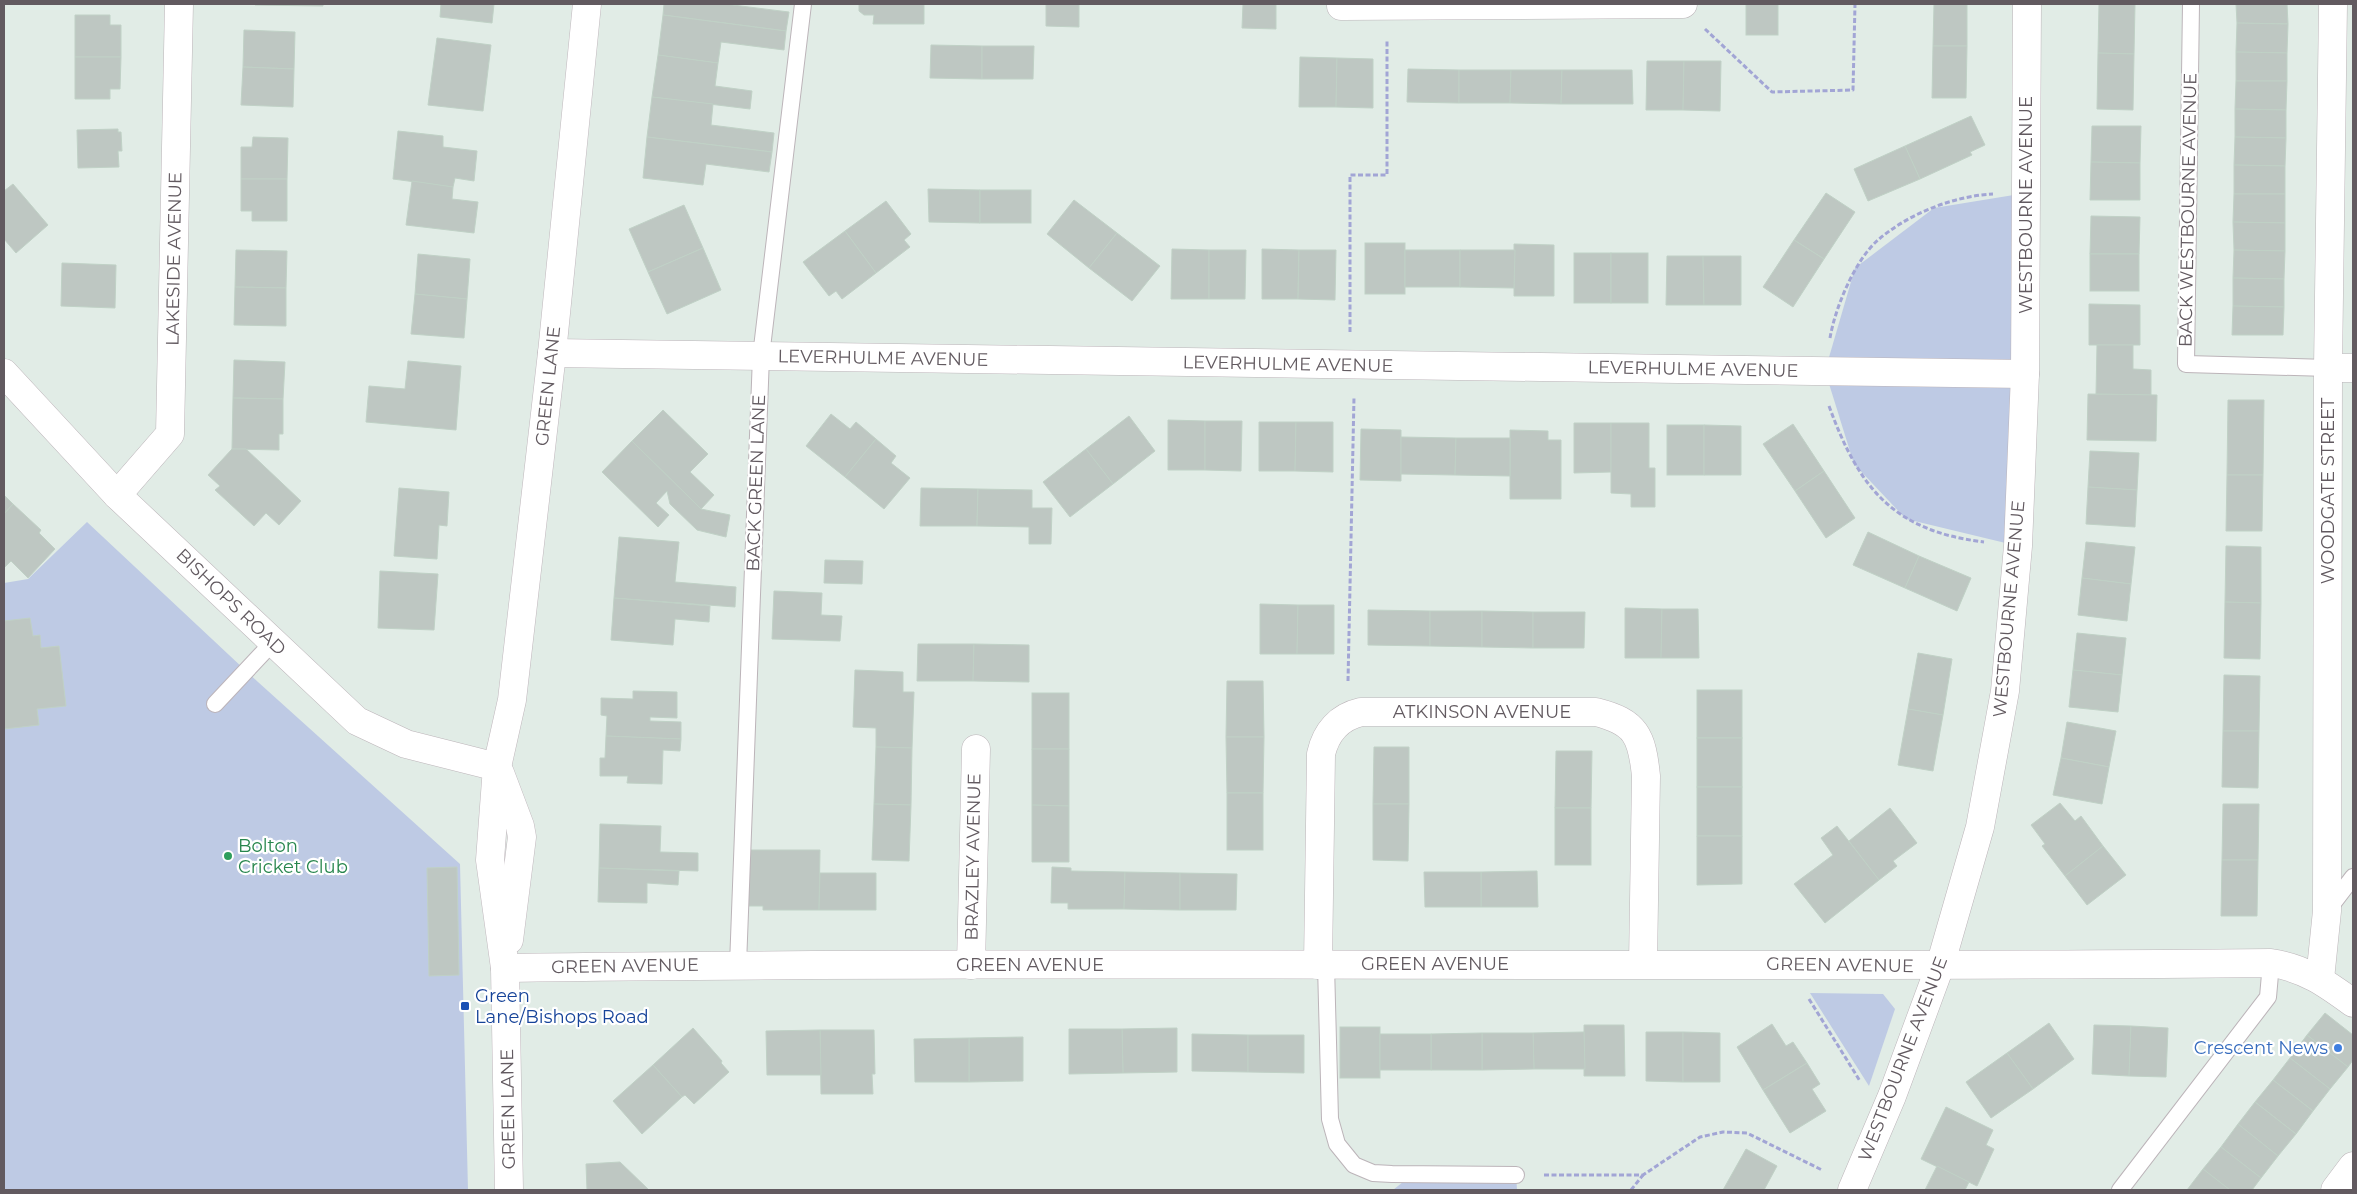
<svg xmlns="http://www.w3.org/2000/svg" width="2357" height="1194" font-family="Montserrat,sans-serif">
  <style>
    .green { fill: #becae4 }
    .building { fill: #bec7c2; stroke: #c0d1c6 }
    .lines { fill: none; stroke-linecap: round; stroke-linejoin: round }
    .lane-casing { stroke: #bcb4b9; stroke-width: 18 }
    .street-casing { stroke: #bcb4b9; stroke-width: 29 }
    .secondary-casing { stroke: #c0b7bd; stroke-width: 29 }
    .path { stroke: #a2a5d5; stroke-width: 3; stroke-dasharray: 5 2.5; stroke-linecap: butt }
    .lane { stroke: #fff; stroke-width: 16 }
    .street { stroke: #fff; stroke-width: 28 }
    .secondary { stroke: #fff; stroke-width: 28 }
    .leisure-dot { fill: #2e9e5b; stroke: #fff; stroke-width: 2 }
    .transit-dot { fill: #1a4fb4; stroke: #fff; stroke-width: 2 }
    .shop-dot { fill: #3f7fe0; stroke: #fff; stroke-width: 2 }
    .labels { text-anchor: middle; stroke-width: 4.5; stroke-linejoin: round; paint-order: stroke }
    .street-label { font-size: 18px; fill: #625a60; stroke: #fff }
    .leisure-label { font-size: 18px; fill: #27864d; stroke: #fff; text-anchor: start }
    .transit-label { font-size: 18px; fill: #164399; stroke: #fff; text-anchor: start }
    .shop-label { font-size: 18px; fill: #366cbe; stroke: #fff; text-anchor: end }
  </style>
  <rect width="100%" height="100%" fill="#e1ece6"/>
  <g class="green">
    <path d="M2026,193L2018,546L1906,519L1854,464L1825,371L1855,268L1934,208Z"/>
    <path d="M87,522L258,682L460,864L468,1190H4V583L28,579Z"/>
    <path d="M1810,993L1883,994L1895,1009L1869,1086Z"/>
    <path d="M1413,1174L1516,1175L1517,1190H1393Z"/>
  </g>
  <g class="building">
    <path d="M255,4H323V6L255,5Z"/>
    <path d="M441,4H494L492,23L440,17Z"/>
    <path d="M664,4H725L789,12L786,31L663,15Z"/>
    <path d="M859,4H924V24H873L874,15H864L859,11Z"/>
    <path d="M1046,4H1079V27L1046,26Z"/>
    <path d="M1243,4H1276V29L1242,28Z"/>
    <rect x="1746" y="4" width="32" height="31"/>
    <path d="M1934,4H1967V46H1933Z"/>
    <path d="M2099,4H2135L2134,54L2098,53Z"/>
    <path d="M2236,4H2287L2288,24L2237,23Z"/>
    <path d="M75,15H110V25H121V57H75Z"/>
    <path d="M663,15L786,31L784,50L721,42L718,63L658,55Z"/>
    <path d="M2237,23L2288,24L2287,53L2236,52Z"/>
    <path d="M244,30L295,32L294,69L243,67Z"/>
    <path d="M437,38L491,45L483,111L428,105Z"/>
    <path d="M931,45L982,46V79L930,78Z"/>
    <path d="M982,46H1034L1033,79H982Z"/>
    <path d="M1933,46H1967L1966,98H1932Z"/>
    <path d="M2236,52L2287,53V81H2236Z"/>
    <path d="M2098,53L2134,54L2133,110L2097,109Z"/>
    <path d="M658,55L718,63L715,86L752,91L750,109L652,97Z"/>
    <path d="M75,57H121L120,89H110V99H75Z"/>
    <path d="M1300,57L1337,58L1336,107H1299Z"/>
    <path d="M1337,58L1373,59V108L1336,107Z"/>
    <path d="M1647,61H1684L1683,110H1646Z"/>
    <path d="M1684,61H1721L1720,111L1683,110Z"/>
    <path d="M243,67L294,69L293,107L241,105Z"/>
    <path d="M1408,69L1459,70V103L1407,102Z"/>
    <path d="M1459,70H1511L1510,103H1459Z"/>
    <path d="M1511,70H1562L1561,104L1510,103Z"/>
    <path d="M1562,70H1632L1633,104H1561Z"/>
    <path d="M2236,81H2287L2286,110L2235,109Z"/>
    <path d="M652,97L713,104L711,125L774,133L772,152L647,137Z"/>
    <path d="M2235,109L2286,110V138L2235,137Z"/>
    <path d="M1971,116L1985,145L1970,152L1972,155L1920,179L1905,146Z"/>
    <path d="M2092,126H2141L2140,163L2091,162Z"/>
    <path d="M118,129V132H121L122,151H118L119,167L78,168L77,130Z"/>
    <path d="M398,131L443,136V147L477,151L474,181L455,178L453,187L393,179Z"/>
    <path d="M253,137L288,138L287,179H241V147H252Z"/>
    <path d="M647,137L772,152L769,172L706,164L703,185L643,178Z"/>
    <path d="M2235,137L2286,138L2285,166L2234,165Z"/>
    <path d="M1905,146L1920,179L1868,201L1854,169Z"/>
    <path d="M2091,162L2140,163V200H2090Z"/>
    <path d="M2234,165L2285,166V194H2234Z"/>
    <path d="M241,179H287V221H252V211H241Z"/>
    <path d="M412,181L453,187L452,199L478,202L474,233L406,225Z"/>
    <path d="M13,184L48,225L16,253L4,239V191Z"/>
    <path d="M928,189L980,190V223L929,222Z"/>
    <rect x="980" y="190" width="51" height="33"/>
    <path d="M1826,193L1855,212L1824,259L1794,240Z"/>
    <path d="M2234,194H2285V223L2233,222Z"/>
    <path d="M1074,200L1117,233L1089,268L1047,234Z"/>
    <path d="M886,201L911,234L904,240L910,247L876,273L845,231Z"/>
    <path d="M684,205L703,248L648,272L629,229Z"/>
    <path d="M2091,216L2140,217L2139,254H2090Z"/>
    <path d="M2233,222L2285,223V251L2234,250Z"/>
    <path d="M845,231L876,273L842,299L836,291L829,296L803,262Z"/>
    <path d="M1117,233L1160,266L1132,301L1089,268Z"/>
    <path d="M1794,240L1824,259L1793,307L1763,287Z"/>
    <rect x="1365" y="243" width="40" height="51"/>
    <path d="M1514,244L1554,245V296H1514Z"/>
    <path d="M703,248L721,290L667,314L648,272Z"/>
    <path d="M1172,249L1209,250V299H1171Z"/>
    <path d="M1262,249L1299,250L1298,299H1262Z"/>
    <path d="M236,250L287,251L286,288L235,287Z"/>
    <path d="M1209,250H1246L1245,299H1209Z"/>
    <path d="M1299,250H1336L1335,300L1298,299Z"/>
    <rect x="1405" y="250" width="55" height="37"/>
    <path d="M1460,250H1515L1514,288L1460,287Z"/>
    <path d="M2234,250L2285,251L2284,279L2233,278Z"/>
    <rect x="1574" y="253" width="37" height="50"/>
    <rect x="1611" y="253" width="37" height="50"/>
    <path d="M418,254L470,259L467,299L415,294Z"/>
    <rect x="2090" y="254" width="49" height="37"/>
    <path d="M1667,256H1703L1704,305H1666Z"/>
    <path d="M1703,256H1741V305H1704Z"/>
    <path d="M62,263L116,265L115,308L61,306Z"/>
    <path d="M2233,278L2284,279V307L2233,306Z"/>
    <path d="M235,287L286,288V326L234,325Z"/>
    <path d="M415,294L467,299L464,338L411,334Z"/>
    <path d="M2089,304L2140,305V345H2089Z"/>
    <path d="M2233,306L2284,307L2283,335H2232Z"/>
    <path d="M2097,345H2133V369L2151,370V395L2096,394Z"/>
    <path d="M234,360L285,362L283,399L233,398Z"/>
    <path d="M408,361L461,366L456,430L366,422L369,386L405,389Z"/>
    <path d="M2088,394L2157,395L2156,441L2087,440Z"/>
    <path d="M233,398L283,399V434H279V450L232,449Z"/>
    <path d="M2228,400H2264L2263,475H2227Z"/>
    <path d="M663,410L708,454L690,472L714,495L701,509L632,441Z"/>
    <path d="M831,414L850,429L856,422L876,439L845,477L806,446Z"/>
    <path d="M1129,416L1155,451L1113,484L1086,449Z"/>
    <path d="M1168,420L1205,421V470H1168Z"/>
    <path d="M1205,421H1242L1241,471L1205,470Z"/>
    <path d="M1259,422H1296L1295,471H1259Z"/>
    <path d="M1296,422H1333V472L1295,471Z"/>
    <path d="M1574,423H1611V472L1574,473Z"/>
    <path d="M1611,423H1649V468H1655V507H1631V494L1611,493Z"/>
    <path d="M1793,424L1824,471L1795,491L1763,444Z"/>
    <rect x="1667" y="425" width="37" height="50"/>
    <path d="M1704,425L1741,426V475H1704Z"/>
    <path d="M1361,429L1401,430V481L1360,480Z"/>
    <path d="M1510,430L1548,431V440H1561V499H1510Z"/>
    <path d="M1401,437L1456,438L1455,475L1401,474Z"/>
    <path d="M1456,438H1510V476L1455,475Z"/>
    <path d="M876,439L896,456L891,463L910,478L884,509L845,477Z"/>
    <path d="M632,441L701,509L730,515L726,537L697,530L670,504L667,491L656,503L669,515L658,527L602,472Z"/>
    <path d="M232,449H246L301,501L279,525L266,513L254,526L215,490L220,486L208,475Z"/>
    <path d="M1086,449L1113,484L1070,517L1043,482Z"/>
    <path d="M2090,451L2139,453L2137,490L2088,487Z"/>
    <path d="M1824,471L1855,518L1826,538L1795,491Z"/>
    <path d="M2227,475H2263L2262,531H2226Z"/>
    <path d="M2088,487L2137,490L2135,527L2086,524Z"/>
    <path d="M399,488L449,492L447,526L439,525L437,559L394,556Z"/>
    <path d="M921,488L978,489L977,526H920Z"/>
    <path d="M978,489L1032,490V508H1052L1051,544H1029V527L977,526Z"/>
    <path d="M4,495L13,504L4,514Z"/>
    <path d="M13,504L41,530L39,533L55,549L28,578L11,561L4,568V514Z"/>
    <path d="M1868,532L1919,556L1905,588L1853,565Z"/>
    <path d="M619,537L679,542L675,582L736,587L735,607L614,598Z"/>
    <path d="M2086,542L2135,547L2131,584L2082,578Z"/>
    <path d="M2226,546L2261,547V603L2225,602Z"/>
    <path d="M1919,556L1971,578L1957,611L1905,588Z"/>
    <path d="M825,560L863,561L862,584L824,583Z"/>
    <path d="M380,571L438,574L434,630L378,628Z"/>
    <path d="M2082,578L2131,584L2127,621L2078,615Z"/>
    <path d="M774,591L822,593L821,615L842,616L840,641L772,639Z"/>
    <path d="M614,598L710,606L709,622L675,619L673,645L611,640Z"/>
    <path d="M2225,602L2261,603L2260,659L2224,658Z"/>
    <path d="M1260,604L1298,605L1297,654H1260Z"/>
    <path d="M1298,605H1334V654H1297Z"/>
    <path d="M1625,608L1662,609L1661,658H1625Z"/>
    <path d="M1662,609H1698L1699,658H1661Z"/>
    <path d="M1368,610L1430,611V646L1368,645Z"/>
    <path d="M1430,611H1482V647L1430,646Z"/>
    <path d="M1482,611L1533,612V648L1482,647Z"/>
    <path d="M1533,612H1585L1584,648H1533Z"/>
    <path d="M30,618L33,636L40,635L41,648L59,646L66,706L37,709L39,725L4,729V621Z"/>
    <path d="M2077,633L2126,638L2122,675L2073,670Z"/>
    <path d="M918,644H974L973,681H917Z"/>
    <path d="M974,644L1029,645V682L973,681Z"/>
    <path d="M1918,653L1952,659L1943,715L1908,709Z"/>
    <path d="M855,670L903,672V692H914L912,748L876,747V728L853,727Z"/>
    <path d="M2073,670L2122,675L2118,712L2069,707Z"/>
    <path d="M2224,675L2260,676L2259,731H2223Z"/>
    <path d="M1227,681H1263L1264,737H1226Z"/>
    <rect x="1697" y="690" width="45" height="48"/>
    <path d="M633,691L677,692V718L650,717V721L681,722V739L606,736L607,716L601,715V698L633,699Z"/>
    <rect x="1032" y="693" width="37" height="56"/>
    <path d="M1908,709L1943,715L1933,771L1898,765Z"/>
    <path d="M2067,722L2116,731L2109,767L2061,758Z"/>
    <path d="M2223,731H2259L2258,788L2222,787Z"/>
    <path d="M606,736L681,739L680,751L663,750L662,784L627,783L628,776H600V758H605Z"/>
    <path d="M1226,737H1264L1263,793H1227Z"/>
    <rect x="1697" y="738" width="45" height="49"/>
    <path d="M876,747L912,748L911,805L874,804Z"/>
    <path d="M1374,747H1409V804H1373Z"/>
    <path d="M1032,749H1069V806L1032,805Z"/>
    <path d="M1556,751H1592L1591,808H1555Z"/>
    <path d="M2061,758L2109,767L2102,804L2053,795Z"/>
    <rect x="1697" y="787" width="45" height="49"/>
    <rect x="1227" y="793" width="36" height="57"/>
    <path d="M2060,803L2075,821L2081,816L2103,846L2065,876L2042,846L2045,844L2031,825Z"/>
    <path d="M874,804L911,805L909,861L872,860Z"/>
    <path d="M1373,804H1409L1408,861L1373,860Z"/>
    <path d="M2223,804H2259L2258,860H2222Z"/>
    <path d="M1032,805L1069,806V862H1032Z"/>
    <rect x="1555" y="808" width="36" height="57"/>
    <path d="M1890,808L1917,843L1893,861L1897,866L1879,880L1849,841Z"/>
    <path d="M600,824L661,826L660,852L698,853V871L599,868Z"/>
    <path d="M1837,826L1879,880L1825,923L1794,884L1833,855L1821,838Z"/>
    <path d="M1697,836H1742V884L1697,885Z"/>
    <path d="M2103,846L2126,875L2087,905L2065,876Z"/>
    <path d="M749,850H820L819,910H763V906H748Z"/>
    <path d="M2222,860H2258L2257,916H2221Z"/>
    <path d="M457,867L459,975L429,976L427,868Z"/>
    <path d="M1052,867L1071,868V871L1125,872L1124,909H1068V903H1051Z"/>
    <path d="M599,868L679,871L678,885L647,883V903L598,902Z"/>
    <path d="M1537,871L1538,907H1481V872Z"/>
    <path d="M1125,872L1180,873V910L1124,909Z"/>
    <path d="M1424,872H1481V907H1425Z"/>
    <path d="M820,873H876V910H819Z"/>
    <path d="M1180,873L1237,874L1236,910H1180Z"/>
    <path d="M2325,1013L2353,1035V1060L2348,1067L2307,1035Z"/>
    <path d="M2049,1023L2074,1059L2033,1089L2007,1053Z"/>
    <path d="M1772,1024L1786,1046L1793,1042L1807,1063L1763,1090L1737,1047Z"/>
    <path d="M1584,1025H1624L1625,1076H1584Z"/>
    <path d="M2094,1025L2131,1026L2129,1076L2092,1074Z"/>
    <path d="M2131,1026L2168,1028L2166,1077L2129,1076Z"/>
    <rect x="1340" y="1027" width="40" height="51"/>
    <path d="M693,1028L722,1061L721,1063L729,1072L694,1104L685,1095L682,1097L653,1065Z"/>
    <path d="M1177,1028V1072L1123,1073L1122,1029Z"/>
    <path d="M1069,1029H1122L1123,1073L1069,1074Z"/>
    <path d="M820,1030H874L875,1074H872L873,1094H821Z"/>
    <path d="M820,1030L821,1075H767L766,1031Z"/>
    <path d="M1584,1032L1585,1069H1534L1533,1033Z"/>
    <path d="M1646,1032H1683V1082L1646,1081Z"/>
    <path d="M1683,1032L1720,1033V1082H1683Z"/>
    <path d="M1482,1033H1533L1534,1069L1482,1070Z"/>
    <path d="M1482,1033V1070H1431V1034Z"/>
    <path d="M1192,1034L1248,1035V1072L1192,1071Z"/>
    <rect x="1380" y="1034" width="51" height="36"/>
    <path d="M1248,1035H1304V1073L1248,1072Z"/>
    <path d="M2307,1035L2348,1067L2330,1089L2290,1058Z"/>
    <path d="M1023,1037V1081L969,1082V1038Z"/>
    <path d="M969,1038V1082H915L914,1039Z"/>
    <path d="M2007,1053L2033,1089L1991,1118L1966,1082Z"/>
    <path d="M2290,1058L2330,1089L2313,1111L2273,1080Z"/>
    <path d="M1807,1063L1820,1084L1812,1089L1826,1111L1790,1133L1763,1090Z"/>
    <path d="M653,1065L682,1097L642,1134L613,1101Z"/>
    <path d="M2273,1080L2313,1111L2296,1134L2255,1102Z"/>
    <path d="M2255,1102L2296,1134L2278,1156L2238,1124Z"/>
    <path d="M1946,1107L1993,1130L1986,1145L1994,1149L1977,1186L1921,1159Z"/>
    <path d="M2238,1124L2278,1156L2261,1178L2221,1147Z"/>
    <path d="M2221,1147L2261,1178L2252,1190H2230L2203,1169Z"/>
    <path d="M1746,1149L1777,1166L1764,1190H1723Z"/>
    <path d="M620,1162L649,1190H587L586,1164Z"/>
    <path d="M1937,1166L1969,1182L1965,1190H1925Z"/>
    <path d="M2203,1169L2230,1190H2187Z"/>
  </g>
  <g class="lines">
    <g class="lane-casing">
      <g id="lane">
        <path d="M2191,4L2186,364L2328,368"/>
        <path d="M215,704L274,641"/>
        <path d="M2327,911L2353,877"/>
        <path d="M738,965L761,356L803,4"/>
        <path d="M1326,965L1330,1119L1337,1144L1354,1165L1373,1173L1392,1174L1516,1175"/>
        <path d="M2120,1190L2268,997L2271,963"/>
      </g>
    </g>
    <g class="street-casing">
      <g id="street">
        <path d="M1341,4V6L1683,4"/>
        <path d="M552,353L2025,374"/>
        <path d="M2328,368H2353"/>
        <path d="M4,373L117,495L357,721L406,744L497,767"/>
        <path d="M117,495L170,434L179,4"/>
        <path d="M971,965L976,749"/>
        <path d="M1318,965L1321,754C1326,732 1339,717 1361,712H1596C1636,722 1642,736 1646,776L1643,964"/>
        <path d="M505,968C1094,960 1683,969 2271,963C2305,968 2327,984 2353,1003"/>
        <path d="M2320,979L2327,911L2328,368L2333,4"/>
        <path d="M1852,1190L1892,1096L1940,966L1980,827L2005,691L2018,546L2025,374L2027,4"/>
        <path d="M2335,1190L2353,1166"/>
      </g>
    </g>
    <g class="secondary-casing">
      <g id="secondary">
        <path d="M500,773L520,826L522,837L509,940"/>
        <path d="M509,1190L505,968L490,860L497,767L512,700L552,353L587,4"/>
      </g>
    </g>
    <g class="path">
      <path d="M1705,29L1772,92L1853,90L1855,4"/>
      <path d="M1350,332V175H1387V39"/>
      <path d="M1830,338C1835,308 1855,260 1878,240C1908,214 1953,196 1993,194"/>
      <path d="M1829,406C1859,488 1893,531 1984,542"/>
      <path d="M1348,681L1354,397"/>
      <path d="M1809,999L1860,1081"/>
      <path d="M1544,1175H1643L1700,1137L1723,1132L1747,1133L1822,1170"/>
      <path d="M1631,1190L1643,1175"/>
    </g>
    <use href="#lane" class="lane"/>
    <use href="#street" class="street"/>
    <use href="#secondary" class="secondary"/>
  </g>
  <circle class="leisure-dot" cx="228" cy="856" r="5"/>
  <rect class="transit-dot" x="460" y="1001" width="10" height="10" rx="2.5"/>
  <circle class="shop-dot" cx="2338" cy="1048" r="5"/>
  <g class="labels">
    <g class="street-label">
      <text transform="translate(2026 205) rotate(-90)" y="6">WESTBOURNE AVENUE</text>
      <text transform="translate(2188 210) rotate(-89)" y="6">BACK WESTBOURNE AVENUE</text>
      <text transform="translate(174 259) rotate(-89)" y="6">LAKESIDE AVENUE</text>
      <text transform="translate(883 358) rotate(1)" y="6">LEVERHULME AVENUE</text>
      <text transform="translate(1288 364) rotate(1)" y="6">LEVERHULME AVENUE</text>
      <text transform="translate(1693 369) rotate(1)" y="6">LEVERHULME AVENUE</text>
      <text transform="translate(548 386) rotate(-84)" y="6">GREEN LANE</text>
      <text transform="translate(756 483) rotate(-88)" y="6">BACK GREEN LANE</text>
      <text transform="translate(2328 491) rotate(-90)" y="6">WOODGATE STREET</text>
      <text transform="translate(231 602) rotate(44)" y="6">BISHOPS ROAD</text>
      <text transform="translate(2009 609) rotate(-85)" y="6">WESTBOURNE AVENUE</text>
      <text x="1482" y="718">ATKINSON AVENUE</text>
      <text transform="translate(973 857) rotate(-89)" y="6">BRAZLEY AVENUE</text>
      <text x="1435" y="970">GREEN AVENUE</text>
      <text x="1030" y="971">GREEN AVENUE</text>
      <text transform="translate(1840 965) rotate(1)" y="6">GREEN AVENUE</text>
      <text transform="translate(625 966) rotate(-1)" y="6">GREEN AVENUE</text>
      <text transform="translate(1903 1059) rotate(-69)" y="6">WESTBOURNE AVENUE</text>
      <text transform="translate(508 1109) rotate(-91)" y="6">GREEN LANE</text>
    </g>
    <g class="leisure-label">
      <text x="238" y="852">Bolton<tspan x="238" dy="21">Cricket Club</tspan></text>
    </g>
    <g class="transit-label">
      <text x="475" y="1002">Green<tspan x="475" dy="21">Lane/Bishops Road</tspan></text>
    </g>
    <g class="shop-label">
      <text x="2328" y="1054">Crescent News</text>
    </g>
  </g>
  <rect width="2357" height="1194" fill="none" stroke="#625a60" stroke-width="10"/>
</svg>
